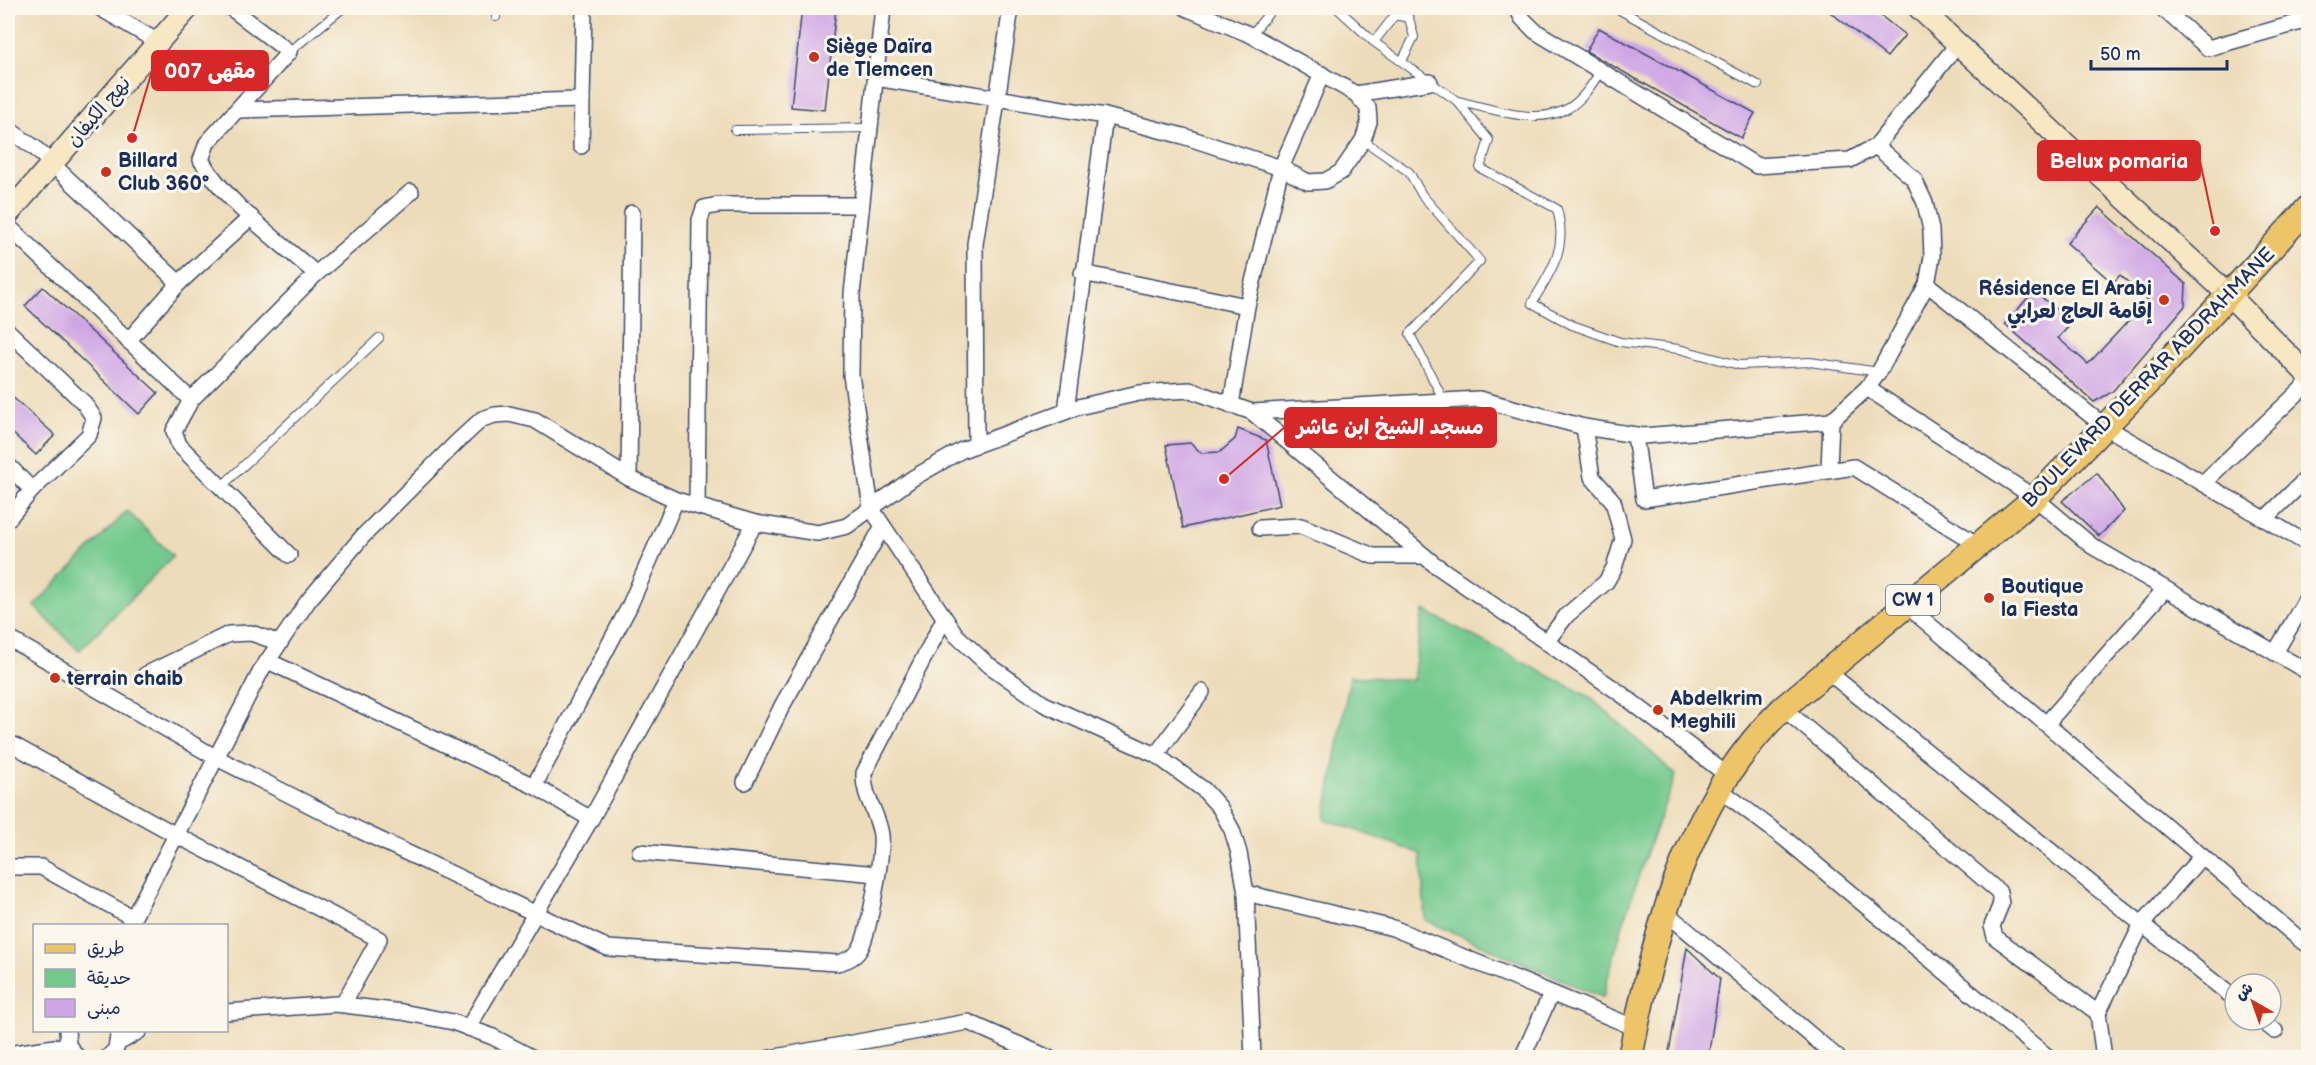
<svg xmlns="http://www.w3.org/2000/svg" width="2316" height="1065" font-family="'Balsamiq Sans','Playpen Sans Arabic',sans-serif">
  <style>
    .green { fill: #73c98d; stroke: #477c76; stroke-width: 1.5 }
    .building { fill: #cfa5e5 }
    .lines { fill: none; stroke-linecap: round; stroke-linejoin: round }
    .service-casing { stroke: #3a496c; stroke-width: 10 }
    .minor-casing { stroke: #3a496c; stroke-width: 18 }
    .tertiary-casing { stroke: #3a496c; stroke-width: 21 }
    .secondary-casing { stroke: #3a496c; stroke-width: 24 }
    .primary-casing { stroke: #3a496c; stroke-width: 27 }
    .service { stroke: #fff; stroke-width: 8 }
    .minor { stroke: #fff; stroke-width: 15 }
    .tertiary { stroke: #fff; stroke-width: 18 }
    .secondary { stroke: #f8e7c3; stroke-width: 21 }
    .primary { stroke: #eec469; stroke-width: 24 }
    .poi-dot { fill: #c8321e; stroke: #fbf7ec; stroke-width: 2 }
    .labels { text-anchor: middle; stroke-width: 6; stroke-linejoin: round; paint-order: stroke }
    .shield { fill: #fbf7ec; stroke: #5e6b89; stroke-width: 1.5 }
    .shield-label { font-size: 18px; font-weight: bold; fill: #1b2f5e }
    .poi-label { font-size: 20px; font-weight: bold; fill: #1b2f5e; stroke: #fbf7ec; text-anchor: start }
    .street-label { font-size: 20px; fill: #1b2f5e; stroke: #fbf7ec }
    .leader { fill: none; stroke: #d62828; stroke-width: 2 }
    .callout-dot { fill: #d62828; stroke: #fbf7ec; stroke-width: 2 }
    .callout { fill: #d62828; stroke: #d62828; stroke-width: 2 }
    .callout-label { font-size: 21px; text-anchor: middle; font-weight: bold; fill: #fff }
  </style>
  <rect width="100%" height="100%" fill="#fbf7ec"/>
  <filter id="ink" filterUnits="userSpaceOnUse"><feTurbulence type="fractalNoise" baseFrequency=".0167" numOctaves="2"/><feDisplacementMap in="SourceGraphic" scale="12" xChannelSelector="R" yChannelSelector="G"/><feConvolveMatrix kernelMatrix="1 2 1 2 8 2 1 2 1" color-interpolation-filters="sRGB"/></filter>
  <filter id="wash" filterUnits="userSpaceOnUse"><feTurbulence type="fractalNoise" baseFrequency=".008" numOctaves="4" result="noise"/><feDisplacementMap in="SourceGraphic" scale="24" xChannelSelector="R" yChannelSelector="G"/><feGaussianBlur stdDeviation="1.35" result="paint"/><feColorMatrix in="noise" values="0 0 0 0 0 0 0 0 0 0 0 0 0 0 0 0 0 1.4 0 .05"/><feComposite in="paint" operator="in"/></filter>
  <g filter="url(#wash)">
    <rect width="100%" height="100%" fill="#eddcb9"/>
    <g class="green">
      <path d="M127,511L173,556L79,651L34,606Z"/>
      <path d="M1423,610L1590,697L1676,775C1647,848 1621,921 1603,998L1425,920L1421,854L1325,819L1350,676L1413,680Z"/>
    </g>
    <g id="blocks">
      <g class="building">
        <path d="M802,8H836L825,110L791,107Z"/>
        <path d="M1825,8H1871L1905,35L1887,57Z"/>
        <path d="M1599,28L1755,113L1741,138L1586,51Z"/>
        <path d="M2099,207L2186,284L2185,306L2112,392L2094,402L2005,324L2034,291L2072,323L2058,338L2088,364L2148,300L2120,275L2113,283L2067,243Z"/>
        <path d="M43,287L158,393L139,414L25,306Z"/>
        <path d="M8,393L55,435L36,455L8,429Z"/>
        <path d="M1238,429L1266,440L1280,505L1183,528L1166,445L1191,443L1201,453L1220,452L1235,439Z"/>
        <path d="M2097,473L2124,511L2099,536L2062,501Z"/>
        <path d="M1687,948L1720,979L1708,1058H1668Z"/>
      </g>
    </g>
  </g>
  <g filter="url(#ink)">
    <use href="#blocks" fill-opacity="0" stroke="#3a496c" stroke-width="1.5"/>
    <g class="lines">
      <g class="service-casing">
        <g id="service">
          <path d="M496,8V17"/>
          <path d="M1337,8L1374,42"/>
          <path d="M1388,8L1395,15L1374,42L1457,101"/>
          <path d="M1616,8L1758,85"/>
          <path d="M1395,15L1409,18L1414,37L1402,61"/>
          <path d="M1251,35L1273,8"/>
          <path d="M289,52L343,8"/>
          <path d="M1601,71C1592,84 1582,101 1567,109C1535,126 1490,108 1457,101L1489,140L1480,168L1557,209C1568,248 1552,270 1532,303L1572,325L1620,342L1679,349L1739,365L1810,362L1879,372"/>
          <path d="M735,130L870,128"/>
          <path d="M1363,140L1409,172L1422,195L1480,261L1410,334L1444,401"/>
          <path d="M222,486L379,338"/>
        </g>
      </g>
      <g class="minor-casing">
        <g id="minor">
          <path d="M100,8L158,42"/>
          <path d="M231,8L289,52L207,143L201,160C228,205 277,239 316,274"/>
          <path d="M883,8L852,294L851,375L871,508L956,635L986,663L1044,704L1156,755L1204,790L1220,808L1232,830L1239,853L1246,893L1253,1058"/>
          <path d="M1517,8L1522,18L1535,31L1757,166L1850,160L1876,146L1957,45"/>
          <path d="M2162,8L2208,48L2308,20"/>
          <path d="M876,78L1105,116L1183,136L1281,168L1308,182L1325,181L1341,172L1363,140L1369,122L1368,108L1356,94L1251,35L1186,8"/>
          <path d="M1356,94L1430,82"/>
          <path d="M239,110L582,100"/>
          <path d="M8,129L35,148L179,283"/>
          <path d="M581,146L584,8"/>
          <path d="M8,226L191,400"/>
          <path d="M1082,273L1247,306"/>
          <path d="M1927,284L2104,426L2308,544"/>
          <path d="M8,331L84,403L94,418L89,435L32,490L8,519"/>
          <path d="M128,341L179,283L251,217"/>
          <path d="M1867,388L2035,498L2092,546L2308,672"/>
          <path d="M1231,405L1247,306L1281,168L1322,74"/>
          <path d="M1066,411L1105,116"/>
          <path d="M1252,412L1479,399L1584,427L1642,436L1831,421L1867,388L1879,372L1927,284L1932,257L1931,230L1925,203L1914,179L1876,146"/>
          <path d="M1635,435L1644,499L1854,467L1978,545"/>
          <path d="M976,445L975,244L1011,8"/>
          <path d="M8,465L32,490"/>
          <path d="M1829,469L1831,421"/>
          <path d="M629,478L632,213"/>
          <path d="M2203,483L2308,383"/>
          <path d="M697,506L700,220L704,208L718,205H861"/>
          <path d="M2265,519L2308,477"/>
          <path d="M1260,528L1301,526L1373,556H1424"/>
          <path d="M289,555L179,445L174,431L191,400L316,274L411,192"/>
          <path d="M1906,605L2304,943"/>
          <path d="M8,638L215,757L361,831L608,948L837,963C846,961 855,958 860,949C869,934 883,853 881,835C878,813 863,797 864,773L944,619"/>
          <path d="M1546,642L1567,615L1606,582L1614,568L1623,539L1613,501L1592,477L1584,427"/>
          <path d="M2275,653L2308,596"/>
          <path d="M268,661L534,786L591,819"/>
          <path d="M1828,672L2235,999"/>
          <path d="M145,675L229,634L251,633L280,643"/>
          <path d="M1783,708L1999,892L2001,904L1992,926L1995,937L2098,1013"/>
          <path d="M2046,724L2165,589"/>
          <path d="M8,742L176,835L379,939L343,1004"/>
          <path d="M1156,755L1202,692"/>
          <path d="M745,782L782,706L883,526"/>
          <path d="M534,786L629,607L676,500"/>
          <path d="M1719,789L1784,838L2049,1058"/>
          <path d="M640,852L877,874"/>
          <path d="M8,867H41L133,918"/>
          <path d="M1246,893L1393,928L1636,1028"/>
          <path d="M1664,911L1838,1058"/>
          <path d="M129,926L262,669L308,601L363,536L457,442L482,419L495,415L509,414L535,420L629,478L676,500L755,523L818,533L847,526L913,478L962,450L1078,407L1139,393L1190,390L1252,412L1434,564L1620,693L1727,775"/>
          <path d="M226,1012L336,1004L402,1012L453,1022L493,1037L533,1058"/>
          <path d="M2261,1020L2275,1031"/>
          <path d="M468,1028L591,819L755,523"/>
          <path d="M67,1030L68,1045L78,1058"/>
          <path d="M8,1054L68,1045"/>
          <path d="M107,1058L116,1049L119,1030"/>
          <path d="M770,1058L968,1022L1049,1058"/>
          <path d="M1522,1058L1551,994"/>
          <path d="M2104,1058L2098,1013L2142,924L2202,856"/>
        </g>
      </g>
      <g class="tertiary-casing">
        <path id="tertiary" d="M119,1041L138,1030"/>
      </g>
      <g class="secondary-casing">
        <g id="secondary">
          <path d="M1919,8L2229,295L2308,375"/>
          <path d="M8,214L188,8"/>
        </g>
      </g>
      <g class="primary-casing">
        <path id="primary" d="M1630,1058C1654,932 1688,800 1783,708L2035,498L2156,374L2308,208"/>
      </g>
      <use href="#service" class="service"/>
      <use href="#minor" class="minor"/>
      <use href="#tertiary" class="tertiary"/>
      <use href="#secondary" class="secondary"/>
      <use href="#primary" class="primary"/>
    </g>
  </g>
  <g class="poi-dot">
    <circle cx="814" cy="57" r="6"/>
    <circle cx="106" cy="172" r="6"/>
    <circle cx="2164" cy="300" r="6"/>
    <circle cx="1989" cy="598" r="6"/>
    <circle cx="55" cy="678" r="6"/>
    <circle cx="1658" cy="710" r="6"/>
  </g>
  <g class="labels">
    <rect class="shield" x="1886" y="585" width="54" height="30" rx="4.5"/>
    <g class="shield-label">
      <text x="1913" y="606">CW 1</text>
    </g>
    <g class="poi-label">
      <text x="826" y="53">Siège Daïra<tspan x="826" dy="23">de Tlemcen</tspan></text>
      <text x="118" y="167">Billard<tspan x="118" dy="23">Club 360°</tspan></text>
      <text x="2152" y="295" text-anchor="end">Résidence El Arabi<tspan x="2152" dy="23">إقامة الحاج لعرابي</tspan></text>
      <text x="2001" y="593">Boutique<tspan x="2001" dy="23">la Fiesta</tspan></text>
      <text x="67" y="685">terrain chaib</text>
      <text x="1670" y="705">Abdelkrim<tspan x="1670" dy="23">Meghili</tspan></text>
    </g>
    <g class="street-label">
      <text transform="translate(98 111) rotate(-49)" y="7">نهج الكيفان</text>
      <text transform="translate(2148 377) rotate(-46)" y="7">BOULEVARD DERRAR ABDRAHMANE</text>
    </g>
  </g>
  <path class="leader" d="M132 138L152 71M2215 231L2200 161M1224 479L1285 427"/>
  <g class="callout-dot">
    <circle cx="132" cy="138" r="6"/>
    <circle cx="2215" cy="231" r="6"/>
    <circle cx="1224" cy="479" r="6"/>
  </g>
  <g class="callout">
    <rect x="152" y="51" width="116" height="39" rx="6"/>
    <rect x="2038" y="141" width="162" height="39" rx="6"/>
    <rect x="1285" y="408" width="211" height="39" rx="6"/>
  </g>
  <g class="callout-label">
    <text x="210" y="78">مقهى 007</text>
    <text x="2119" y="168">Belux pomaria</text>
    <text x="1390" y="434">مسجد الشيخ ابن عاشر</text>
  </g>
  <rect width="2316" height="1065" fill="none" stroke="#fbf7ec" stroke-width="30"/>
  <rect x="33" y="924" width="195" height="108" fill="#fbf7ec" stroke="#a1a7b3" stroke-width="1.5"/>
  <rect x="45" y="944" width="30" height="9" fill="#eec469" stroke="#a1a7b3" stroke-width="1.5"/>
  <text x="87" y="954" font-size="18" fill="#1b2f5e">طريق</text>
  <rect x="45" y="969" width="30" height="18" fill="#73c98d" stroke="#a1a7b3" stroke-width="1.5"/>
  <text x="87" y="984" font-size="18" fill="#1b2f5e">حديقة</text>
  <rect x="45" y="999" width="30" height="18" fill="#cfa5e5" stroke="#a1a7b3" stroke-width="1.5"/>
  <text x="87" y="1014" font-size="18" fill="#1b2f5e">مبنى</text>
  <g transform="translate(2253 1002) rotate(320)"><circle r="28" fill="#fbf7ec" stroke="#a1a7b3" stroke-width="1.5"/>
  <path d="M0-4.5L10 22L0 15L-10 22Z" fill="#c8321e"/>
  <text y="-9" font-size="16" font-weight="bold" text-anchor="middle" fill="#1b2f5e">ش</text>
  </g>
  <path d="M2091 60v9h136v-9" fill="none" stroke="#1b2f5e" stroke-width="3"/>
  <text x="2100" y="60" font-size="18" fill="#1b2f5e" stroke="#fbf7ec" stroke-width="4.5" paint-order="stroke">50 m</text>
</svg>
